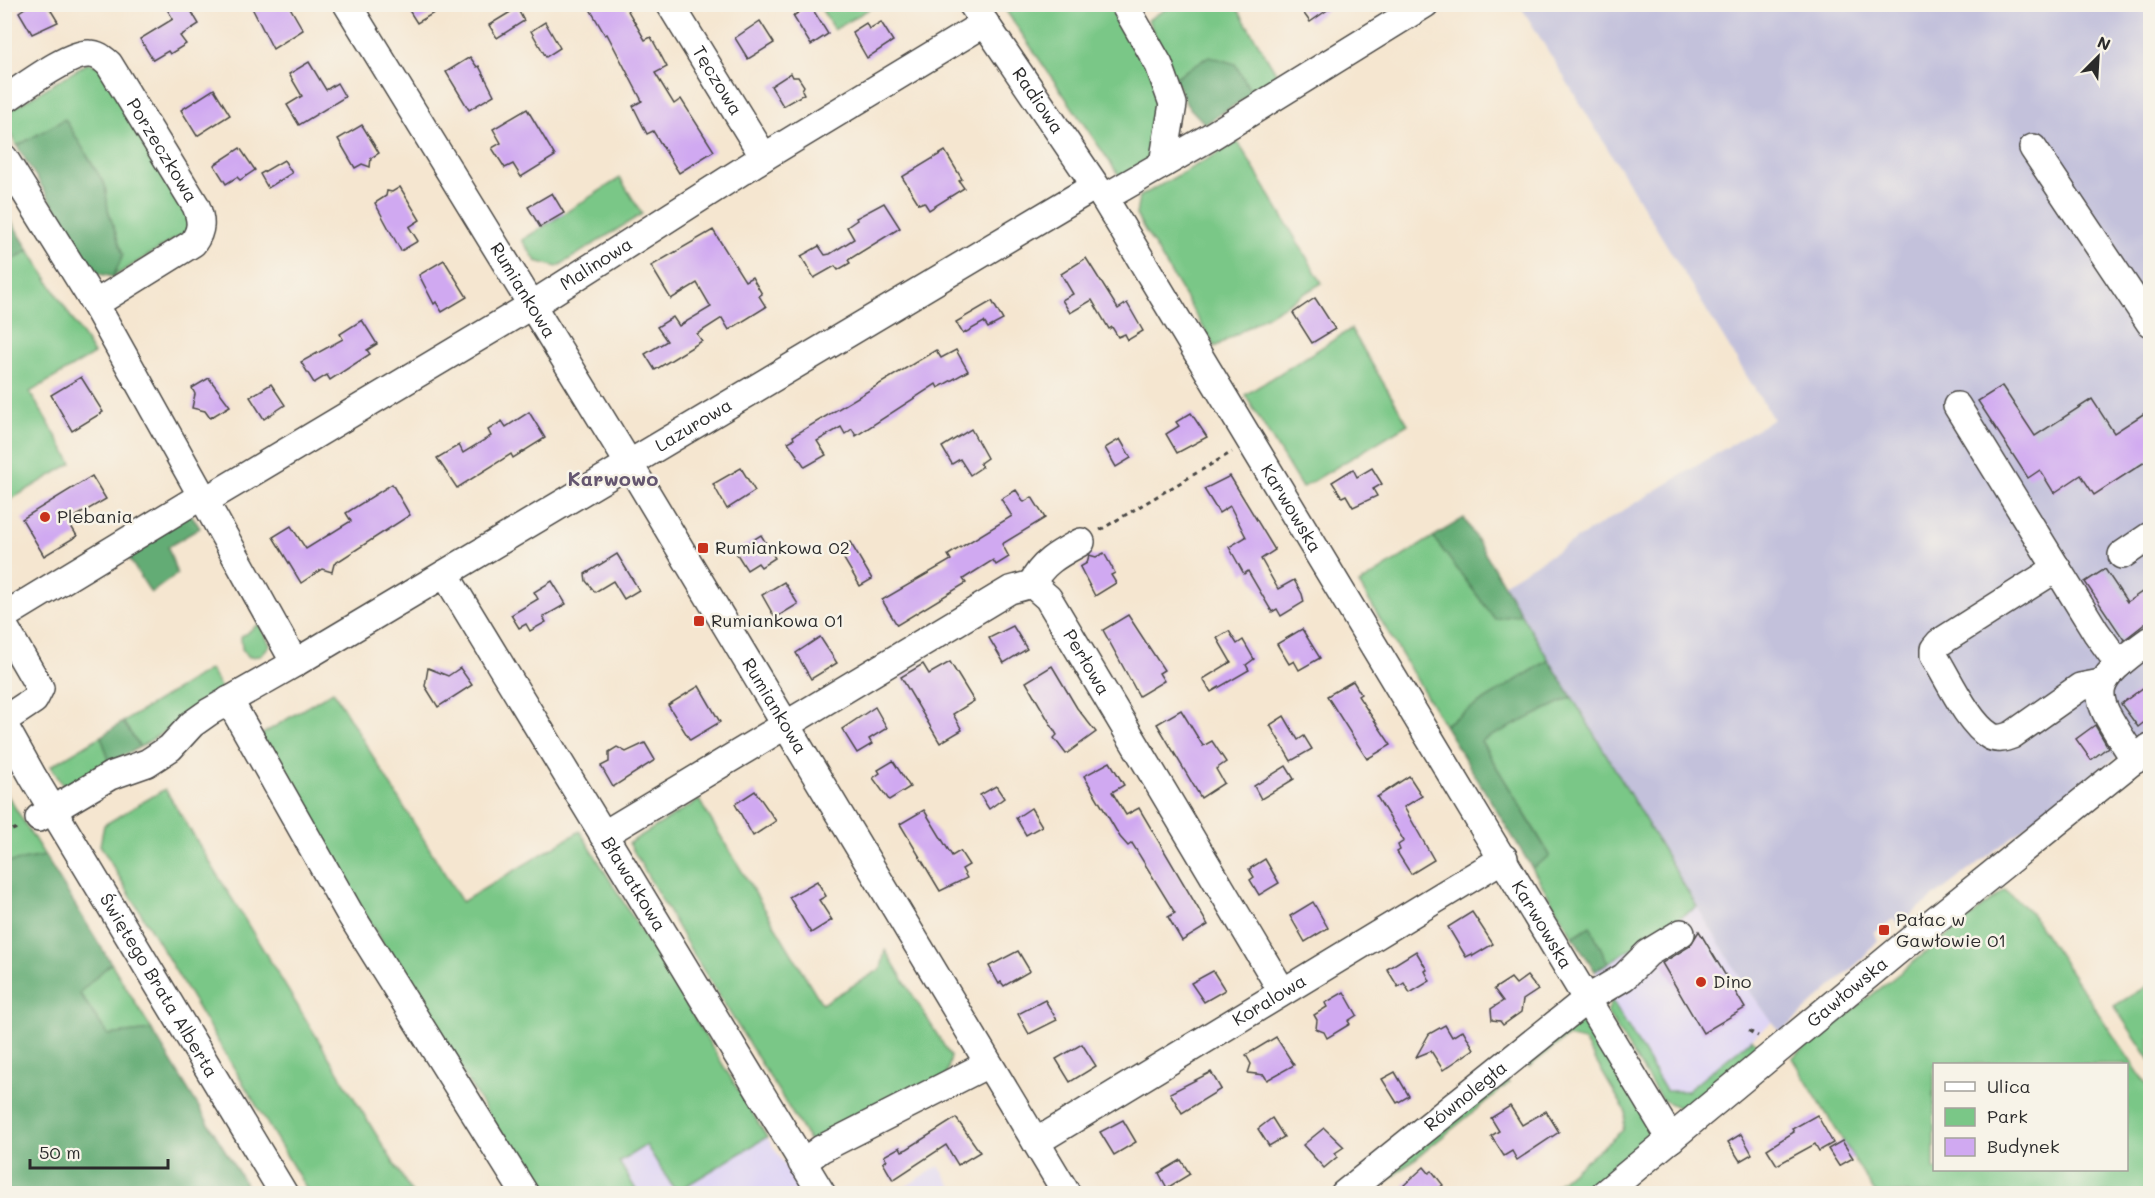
<svg xmlns="http://www.w3.org/2000/svg" width="2155" height="1198" font-family="Mali,sans-serif">
  <style>
    .built { fill: #dfd5f5 }
    .industrial { fill: #c3c1db }
    .green { fill: #7ac787; stroke: #527959; stroke-width: 1.5; fill-rule: evenodd }
    .forest { fill: #63ac74; stroke: #476c50; stroke-width: 1.5 }
    .building { fill: #d0a9f1 }
    .lines { fill: none; stroke-linecap: round; stroke-linejoin: round }
    .minor-casing { stroke: #494744; stroke-width: 30 }
    .path { stroke: #494744; stroke-width: 3; stroke-dasharray: 4.5 4.5; stroke-linecap: butt }
    .minor { stroke: #fff; stroke-width: 27 }
    .poi-dot { fill: #c8321e; stroke: #f7f3e8; stroke-width: 2 }
    .labels { text-anchor: middle; stroke-width: 5; stroke-linejoin: round; paint-order: stroke }
    .street-label { font-size: 18px; fill: #2b2b2b; stroke: #f7f3e8 }
    .poi-label { font-size: 18px; fill: #2b2b2b; stroke: #f7f3e8; text-anchor: start }
    .neighbourhood-label { font-size: 20px; font-weight: bold; fill: #655770; stroke: #f7f3e8 }
  </style>
  <rect width="100%" height="100%" fill="#f7f3e8"/>
  <filter id="ink" filterUnits="userSpaceOnUse"><feTurbulence type="fractalNoise" baseFrequency=".0167" numOctaves="2"/><feDisplacementMap in="SourceGraphic" scale="12" xChannelSelector="R" yChannelSelector="G"/><feConvolveMatrix kernelMatrix="1 2 1 2 8 2 1 2 1" color-interpolation-filters="sRGB"/></filter>
  <filter id="wash" filterUnits="userSpaceOnUse"><feTurbulence type="fractalNoise" baseFrequency=".008" numOctaves="4" result="noise"/><feDisplacementMap in="SourceGraphic" scale="24" xChannelSelector="R" yChannelSelector="G"/><feGaussianBlur stdDeviation="1.35" result="paint"/><feColorMatrix in="noise" values="0 0 0 0 0 0 0 0 0 0 0 0 0 0 0 0 0 1.4 0 .05"/><feComposite in="paint" operator="in"/></filter>
  <g filter="url(#wash)">
    <rect width="100%" height="100%" fill="#f5e6d0"/>
    <g class="built">
      <path d="M1697,907L1741,979L1772,1022L1687,1091H1666L1595,971Z"/>
      <path d="M767,1137L802,1193H638L619,1161L646,1145L676,1192Z"/>
      <path d="M939,1166L956,1193H895Z"/>
    </g>
    <path class="industrial" d="M1520,5H2150V732L1898,924L1893,919L1874,933L1878,940L1860,961L1780,1033L1741,979L1697,907L1503,584L1773,419Z"/>
    <g class="green">
      <path d="M819,5H876L834,30Z"/>
      <path d="M1002,5H1114L1162,88L1158,154L1120,177Z"/>
      <path d="M1172,5H1235L1280,79L1252,94L1235,64L1174,78L1148,20Z"/>
      <path d="M88,63L100,66L193,217L190,230L113,277L123,255L108,210L105,185L65,120L17,146L7,128L12,109Z"/>
      <path d="M1238,142L1322,283L1215,347L1136,215L1139,197Z"/>
      <path d="M620,178L642,214L557,267L536,261L522,240Z"/>
      <path d="M29,250L94,354L30,392L72,463L5,503L4,264Z"/>
      <path d="M1351,329L1408,424L1302,488L1245,395Z"/>
      <path d="M1433,537L1495,619L1521,614L1549,660L1444,725L1359,584Z"/>
      <path d="M259,624L270,645L260,656L249,657L242,649L241,637Z"/>
      <path d="M210,669L222,690L221,696L140,747L123,722Z"/>
      <path d="M333,691L462,902L580,831L767,1137L676,1192L646,1145L619,1162L638,1193H537L256,738Z"/>
      <path d="M1572,697L1697,907L1608,963L1590,926L1573,937L1532,868L1550,855L1481,741Z"/>
      <path d="M101,736L110,763L65,789L51,766Z"/>
      <path d="M165,789L412,1193H309L100,845L104,825Z"/>
      <path d="M6,793L45,856L5,863Z"/>
      <path d="M699,800L822,1004L881,969L885,950L951,1057L946,1077L810,1142L689,947L629,843Z"/>
      <path d="M2005,890L2031,913L2150,1090V1193H1875L1792,1058ZM1934,1064H2126V1170H1934Z"/>
      <path d="M111,963L152,1030L108,1035L79,992Z"/>
      <path d="M2150,984V1060L2114,1006Z"/>
      <path d="M1612,1000L1666,1091H1687L1752,1039L1762,1048L1683,1110L1661,1099L1607,1013Z"/>
      <path d="M1575,1023H1583L1591,1029L1648,1124L1651,1137L1648,1144L1588,1193H1546L1623,1130L1626,1112L1584,1041L1567,1037L1529,1067L1525,1061Z"/>
      <path d="M1505,1078L1509,1083L1373,1193L1360,1194Z"/>
    </g>
    <g class="forest">
      <path d="M1209,56L1235,64L1252,94L1205,124L1187,105L1174,78Z"/>
      <path d="M65,119L105,185L108,210L123,255L113,277L95,273L17,146Z"/>
      <path d="M4,210L29,250L5,264H4Z"/>
      <path d="M189,511L200,528L168,547L177,574L151,593L126,554Z"/>
      <path d="M1464,518L1521,614L1495,619L1433,537Z"/>
      <path d="M1549,660L1572,697L1481,741L1550,856L1532,868L1444,725Z"/>
      <path d="M123,722L140,747L110,763L101,736Z"/>
      <path d="M45,856L111,963L79,993L108,1035L152,1030L251,1193H5V863Z"/>
      <path d="M1590,926L1608,963L1595,971L1573,937Z"/>
    </g>
    <g id="blocks">
      <g class="building">
        <path d="M31,4H47L58,22L32,34L19,12Z"/>
        <path d="M164,4H187L199,24L180,36L186,44L170,54L168,51L153,60L140,39L173,19Z"/>
        <path d="M250,4H288L303,30L273,49Z"/>
        <path d="M405,4H449L417,23Z"/>
        <path d="M597,4H624L645,40L651,37L667,67L655,73L674,104L681,99L714,151L679,173L653,131L647,134L633,106L642,101L607,34L605,35L590,9Z"/>
        <path d="M1297,4H1336L1310,22Z"/>
        <path d="M810,5L828,34L811,45L793,16Z"/>
        <path d="M517,8L524,21L497,38L489,25Z"/>
        <path d="M760,21L774,43L748,59L735,38Z"/>
        <path d="M545,22L560,48L546,57L531,31Z"/>
        <path d="M881,22L893,41L867,58L852,32L866,23L869,29Z"/>
        <path d="M470,57L477,67L479,66L494,95L469,110L446,72Z"/>
        <path d="M309,62L326,90L337,83L345,97L299,125L287,105L302,96L289,74Z"/>
        <path d="M791,73L793,77H798L804,86L802,90L804,94L783,106L771,86Z"/>
        <path d="M214,89L230,115L197,136L181,110Z"/>
        <path d="M527,109L555,156L521,177L513,164L505,168L492,148L501,143L493,129Z"/>
        <path d="M362,125L379,153L371,158L370,167L362,164L355,168L338,139Z"/>
        <path d="M240,148L255,170L240,180L237,177L226,184L214,165Z"/>
        <path d="M945,151L962,179L959,181L964,188L929,210L924,202L919,204L902,177Z"/>
        <path d="M284,160L292,173L268,188L260,174Z"/>
        <path d="M400,187L420,220L409,227L418,241L401,251L375,203L386,196L387,191L392,192Z"/>
        <path d="M552,193L564,213L540,227L528,207Z"/>
        <path d="M884,203L900,228L848,260L850,263L838,270L835,266L814,278L801,256L819,246L825,255L830,254L854,239L847,227L857,220L856,218Z"/>
        <path d="M713,230L745,281L752,277L762,294L759,296L766,307L729,330L722,318L697,334L702,341L655,370L645,354L667,341L657,327L673,317L679,326L711,307L697,283L671,299L651,266Z"/>
        <path d="M1086,258L1118,309L1127,303L1143,331L1128,340L1125,334L1118,337L1112,327L1109,329L1092,300L1070,313L1062,300L1073,294L1061,274Z"/>
        <path d="M444,260L467,297L442,312L436,302L434,304L419,275Z"/>
        <path d="M1315,298L1335,329L1312,343L1293,313Z"/>
        <path d="M992,301L1003,320L988,328L984,322L963,334L956,322Z"/>
        <path d="M362,320L377,344L367,350L370,354L330,380L327,375L314,383L301,362L343,339L340,334Z"/>
        <path d="M936,350L941,358L956,350L968,371L938,388L936,384L856,436L852,429L845,434L841,427L817,441L826,455L805,467L788,442L794,439L793,436Z"/>
        <path d="M81,377L103,412L72,431L51,395Z"/>
        <path d="M209,378L230,406L210,418L205,411L192,408L195,394L192,388Z"/>
        <path d="M271,384L285,405L264,419L250,397Z"/>
        <path d="M2002,386L2035,436L2092,399L2114,433L2151,409V458L2094,495L2081,475L2054,493L2040,470L2028,478L1978,401Z"/>
        <path d="M529,412L545,438L513,458L511,454L457,488L437,458L459,445L463,453L491,436L488,430L502,421L506,427Z"/>
        <path d="M1191,413L1207,437L1177,453L1166,434L1179,426L1176,422Z"/>
        <path d="M971,429L987,458L980,463L982,467L970,475L960,459L952,464L942,447Z"/>
        <path d="M1120,439L1131,458L1116,467L1105,448Z"/>
        <path d="M741,468L755,491L727,509L713,484Z"/>
        <path d="M1372,468L1382,484L1373,489L1377,496L1353,507L1346,495L1342,497L1332,482L1353,469L1357,477Z"/>
        <path d="M92,476L106,499L68,521L77,536L44,556L22,519Z"/>
        <path d="M1230,476L1275,550L1261,559L1278,589L1294,580L1302,594L1304,602L1281,616L1277,609L1272,612L1248,571L1244,574L1229,547L1246,537L1230,506L1219,513L1204,489Z"/>
        <path d="M392,484L410,515L334,564L332,572L322,569L301,583L273,537L291,526L306,549L351,521L346,513Z"/>
        <path d="M1016,490L1024,502L1032,497L1045,518L1002,544L1009,557L996,565L993,560L963,579L966,583L897,625L882,600L951,560L948,555L1012,516L1001,499Z"/>
        <path d="M761,535L775,558L761,567L758,563L747,570L735,551Z"/>
        <path d="M850,542L872,579L860,586L838,549Z"/>
        <path d="M1104,553L1115,573L1111,575L1116,583L1095,596L1080,567L1087,563L1089,555L1096,557Z"/>
        <path d="M617,554L639,590L624,599L613,581L595,592L586,581L585,574Z"/>
        <path d="M2105,569L2127,602L2151,586V619L2124,640L2085,582Z"/>
        <path d="M552,581L566,604L543,617L546,622L530,631L526,624L519,628L511,615L538,599L534,592Z"/>
        <path d="M784,582L798,604L775,618L762,595Z"/>
        <path d="M1128,615L1164,670L1159,673L1164,681L1139,696L1103,630Z"/>
        <path d="M1013,626L1027,649L1004,663L989,638Z"/>
        <path d="M1302,629L1320,658L1299,670L1294,661L1289,664L1277,644Z"/>
        <path d="M1229,631L1237,644L1243,640L1254,659L1246,665L1249,670L1211,692L1203,679L1231,662L1217,638Z"/>
        <path d="M820,637L837,663L811,679L796,653Z"/>
        <path d="M950,662L974,701L953,714L962,730L940,743L901,677L923,664L929,674Z"/>
        <path d="M1052,666L1077,708L1096,732L1066,754L1054,738L1057,735L1026,682Z"/>
        <path d="M428,668L448,676L460,668L472,685L438,707L425,686Z"/>
        <path d="M1353,681L1361,694L1358,696L1391,745L1367,759L1327,696Z"/>
        <path d="M2151,682V717L2138,727L2121,704Z"/>
        <path d="M699,686L720,722L690,740L668,705Z"/>
        <path d="M875,707L887,728L869,739L872,744L857,753L842,729Z"/>
        <path d="M1181,710L1203,746L1212,741L1226,762L1216,769L1224,783L1201,798L1157,724Z"/>
        <path d="M1284,716L1298,740L1304,736L1312,749L1291,761L1270,725Z"/>
        <path d="M2095,725L2108,747L2091,760L2076,739Z"/>
        <path d="M645,743L655,760L613,787L601,766L609,762V752L617,747L626,752Z"/>
        <path d="M893,761L910,787L889,800L873,778L880,773L878,770Z"/>
        <path d="M1110,762L1124,785L1112,792L1126,815L1139,808L1208,925L1182,941L1168,917L1175,913L1132,843L1128,846L1120,837L1084,776Z"/>
        <path d="M1286,766L1294,779L1261,799L1254,786Z"/>
        <path d="M1409,776L1422,796L1404,807L1434,860L1411,874L1397,852L1400,850L1398,845L1404,841L1377,797Z"/>
        <path d="M996,786L1004,798L989,809L980,795Z"/>
        <path d="M755,791L776,821L753,836L735,804Z"/>
        <path d="M1031,808L1042,826L1026,835L1016,818Z"/>
        <path d="M924,810L952,856L960,851L969,865L962,869L967,878L940,891L900,824Z"/>
        <path d="M1265,859L1279,883L1259,895L1250,880L1254,877L1249,869Z"/>
        <path d="M817,881L826,896L819,900L832,920L811,933L789,897Z"/>
        <path d="M1313,902L1328,928L1305,942L1290,916Z"/>
        <path d="M1472,912L1493,944L1473,956L1472,954L1466,957L1448,927Z"/>
        <path d="M1699,931L1745,1008L1703,1033L1662,963L1690,946Z"/>
        <path d="M1018,951L1030,971L1004,986L1001,982L999,984L989,966Z"/>
        <path d="M1416,951L1427,970L1425,971L1430,981L1410,993L1404,983L1398,987L1387,969Z"/>
        <path d="M1213,971L1225,990L1204,1002L1191,983Z"/>
        <path d="M1527,976L1538,990L1523,1000L1521,1012L1503,1025L1500,1021L1492,1020L1491,1009L1503,1001L1494,989L1511,978L1516,984Z"/>
        <path d="M1344,992L1357,1015L1348,1021L1350,1024L1327,1038L1324,1032L1316,1029L1317,1020L1314,1015L1327,1007L1325,1003Z"/>
        <path d="M1045,1000L1057,1020L1029,1034L1018,1014Z"/>
        <path d="M1445,1025L1452,1037L1463,1030L1474,1049L1443,1070L1431,1051L1416,1057L1429,1034Z"/>
        <path d="M1276,1037L1294,1065L1267,1080L1264,1075L1248,1073L1251,1064L1246,1055Z"/>
        <path d="M1082,1044L1096,1066L1070,1082L1056,1059Z"/>
        <path d="M1211,1072L1221,1089L1182,1113L1170,1093Z"/>
        <path d="M1395,1072L1409,1096L1397,1103L1382,1079Z"/>
        <path d="M1510,1106L1522,1125L1546,1111L1559,1132L1517,1160L1512,1151L1504,1156L1491,1136L1499,1131L1491,1118Z"/>
        <path d="M1817,1115L1833,1143L1819,1151L1815,1144L1777,1165L1767,1149L1794,1132L1792,1129Z"/>
        <path d="M956,1118L980,1152L958,1165L946,1145L893,1180L883,1163L887,1160L884,1156L900,1147L902,1151L907,1149Z"/>
        <path d="M1272,1118L1284,1137L1269,1146L1258,1129Z"/>
        <path d="M1123,1120L1136,1142L1114,1155L1100,1132Z"/>
        <path d="M1324,1128L1344,1147L1335,1153L1337,1157L1324,1168L1303,1145Z"/>
        <path d="M1741,1134L1752,1154L1740,1161L1728,1142Z"/>
        <path d="M1842,1141L1853,1158L1839,1166L1828,1149Z"/>
        <path d="M1181,1160L1190,1174L1167,1188L1159,1173Z"/>
        <path d="M1424,1167L1429,1173L1432,1171L1443,1185L1431,1194H1411L1404,1185Z"/>
      </g>
    </g>
  </g>
  <g filter="url(#ink)">
    <use href="#blocks" fill-opacity="0" stroke="#494744" stroke-width="1.5"/>
    <g class="lines">
      <g class="minor-casing">
        <g id="minor">
          <path id="s1" d="M347,4L628,462L1067,1194"/>
          <path id="s2" d="M670,4L764,157"/>
          <path id="s3" d="M972,4L1104,198L1671,1139"/>
          <path d="M1124,4L1159,65L1173,104L1163,164"/>
          <path id="s4" d="M4,100C23,88 68,53 89,54C98,54 102,58 109,64L196,206C202,221 202,230 193,243L95,304"/>
          <path d="M2033,148L2150,323"/>
          <path id="s5" d="M4,158L95,304L295,663L1095,186"/>
          <path d="M1104,198L1210,137L1425,4"/>
          <path d="M1957,406L2096,632L2119,664"/>
          <path id="s6" d="M206,500L532,305L764,157L985,23"/>
          <path d="M2122,555L2150,536"/>
          <path d="M2057,568L1939,643L1934,649V656C1948,678 1968,723 1990,736C1997,740 2004,738 2012,735L2080,687L2101,683"/>
          <path id="s7" d="M445,574L822,1194"/>
          <path d="M1032,584C1042,562 1061,553 1081,542"/>
          <path d="M4,616L203,495"/>
          <path d="M4,626L40,688L34,700L4,720"/>
          <path d="M229,700L349,912L525,1194"/>
          <path id="s8" d="M4,725L33,777L284,1194"/>
          <path d="M2135,760C2094,694 2080,690 2150,640"/>
          <path d="M39,818L110,776L147,763L170,748L192,724L209,712L295,663"/>
          <path id="s9" d="M603,835L1010,590L1032,584L1048,598L1282,991"/>
          <path id="s10" d="M1036,1142L1504,858"/>
          <path d="M802,1163L821,1149L988,1064"/>
          <path id="s11" d="M1344,1194L1587,999L1624,977L1648,953L1681,933"/>
          <path id="s12" d="M1604,1194L1913,938L2150,747"/>
        </g>
      </g>
      <g class="path">
        <path d="M1100,530L1232,452"/>
        <path d="M4,834L19,827"/>
        <path d="M1749,1031L1758,1036"/>
      </g>
      <use href="#minor" class="minor"/>
    </g>
  </g>
  <g class="poi-dot">
    <circle cx="45" cy="517" r="6"/>
    <rect x="697" y="542" width="12" height="12" rx="3"/>
    <rect x="693" y="615" width="12" height="12" rx="3"/>
    <rect x="1878" y="924" width="12" height="12" rx="3"/>
    <circle cx="1701" cy="982" r="6"/>
  </g>
  <g class="labels">
    <g class="street-label">
      <text dy="6" stroke="none"><textPath href="#s2" startOffset="90">Tęczowa</textPath></text>
      <text dy="6" stroke="none"><textPath href="#s3" startOffset="117">Radiowa</textPath></text>
      <text dy="6" stroke="none"><textPath href="#s4" startOffset="222">Porzeczkowa</textPath></text>
      <text dy="6" stroke="none"><textPath href="#s6" startOffset="456">Malinowa</textPath></text>
      <text dy="6" stroke="none"><textPath href="#s1" startOffset="336">Rumiankowa</textPath></text>
      <text dy="6" stroke="none"><textPath href="#s5" startOffset="1047">Lazurowa</textPath></text>
      <text dy="6" stroke="none"><textPath href="#s3" startOffset="597">Karwowska</textPath></text>
      <text dy="6" stroke="none"><textPath href="#s9" startOffset="594">Perłowa</textPath></text>
      <text dy="6" stroke="none"><textPath href="#s1" startOffset="822">Rumiankowa</textPath></text>
      <text dy="6" stroke="none"><textPath href="#s7" startOffset="363">Bławatkowa</textPath></text>
      <text dy="6" stroke="none"><textPath href="#s3" startOffset="1083">Karwowska</textPath></text>
      <text dy="6" stroke="none"><textPath href="#s8" startOffset="303">Świętego Brata Alberta</textPath></text>
      <text dy="6" stroke="none"><textPath href="#s12" startOffset="316">Gawłowska</textPath></text>
      <text dy="6" stroke="none"><textPath href="#s10" startOffset="273">Koralowa</textPath></text>
      <text dy="6" stroke="none"><textPath href="#s11" startOffset="156">Równoległa</textPath></text>
    </g>
    <g class="poi-label">
      <text x="57" y="523">Plebania</text>
      <text x="715" y="554">Rumiankowa 02</text>
      <text x="711" y="627">Rumiankowa 01</text>
      <text x="1896" y="926">Pałac w<tspan x="1896" dy="21">Gawłowie 01</tspan></text>
      <text x="1713" y="988">Dino</text>
    </g>
    <g class="neighbourhood-label">
      <text x="613" y="486">Karwowo</text>
    </g>
  </g>
  <rect width="2155" height="1198" fill="none" stroke="#f7f3e8" stroke-width="24"/>
  <rect x="1933" y="1063" width="195" height="108" fill="#f7f3e8" stroke="#a5a39c" stroke-width="1.5"/>
  <rect x="1945" y="1082" width="30" height="9" fill="#ffffff" stroke="#a5a39c" stroke-width="1.5"/>
  <text x="1987" y="1093" font-size="18" fill="#2b2b2b">Ulica</text>
  <rect x="1945" y="1108" width="30" height="18" fill="#7ac787" stroke="#a5a39c" stroke-width="1.5"/>
  <text x="1987" y="1123" font-size="18" fill="#2b2b2b">Park</text>
  <rect x="1945" y="1138" width="30" height="18" fill="#d0a9f1" stroke="#a5a39c" stroke-width="1.5"/>
  <text x="1987" y="1153" font-size="18" fill="#2b2b2b">Budynek</text>
  <g transform="translate(2098 57) rotate(24)" stroke="#f7f3e8" stroke-width="4.5" paint-order="stroke">
  <path d="M0-4.5L10 22L0 15L-10 22Z" fill="#2b2b2b"/>
  <text y="-9" font-size="16" font-weight="bold" text-anchor="middle" fill="#2b2b2b">N</text>
  </g>
  <path d="M30 1159v9h138v-9" fill="none" stroke="#2b2b2b" stroke-width="3"/>
  <text x="39" y="1159" font-size="18" fill="#2b2b2b" stroke="#f7f3e8" stroke-width="4.5" paint-order="stroke">50 m</text>
</svg>
